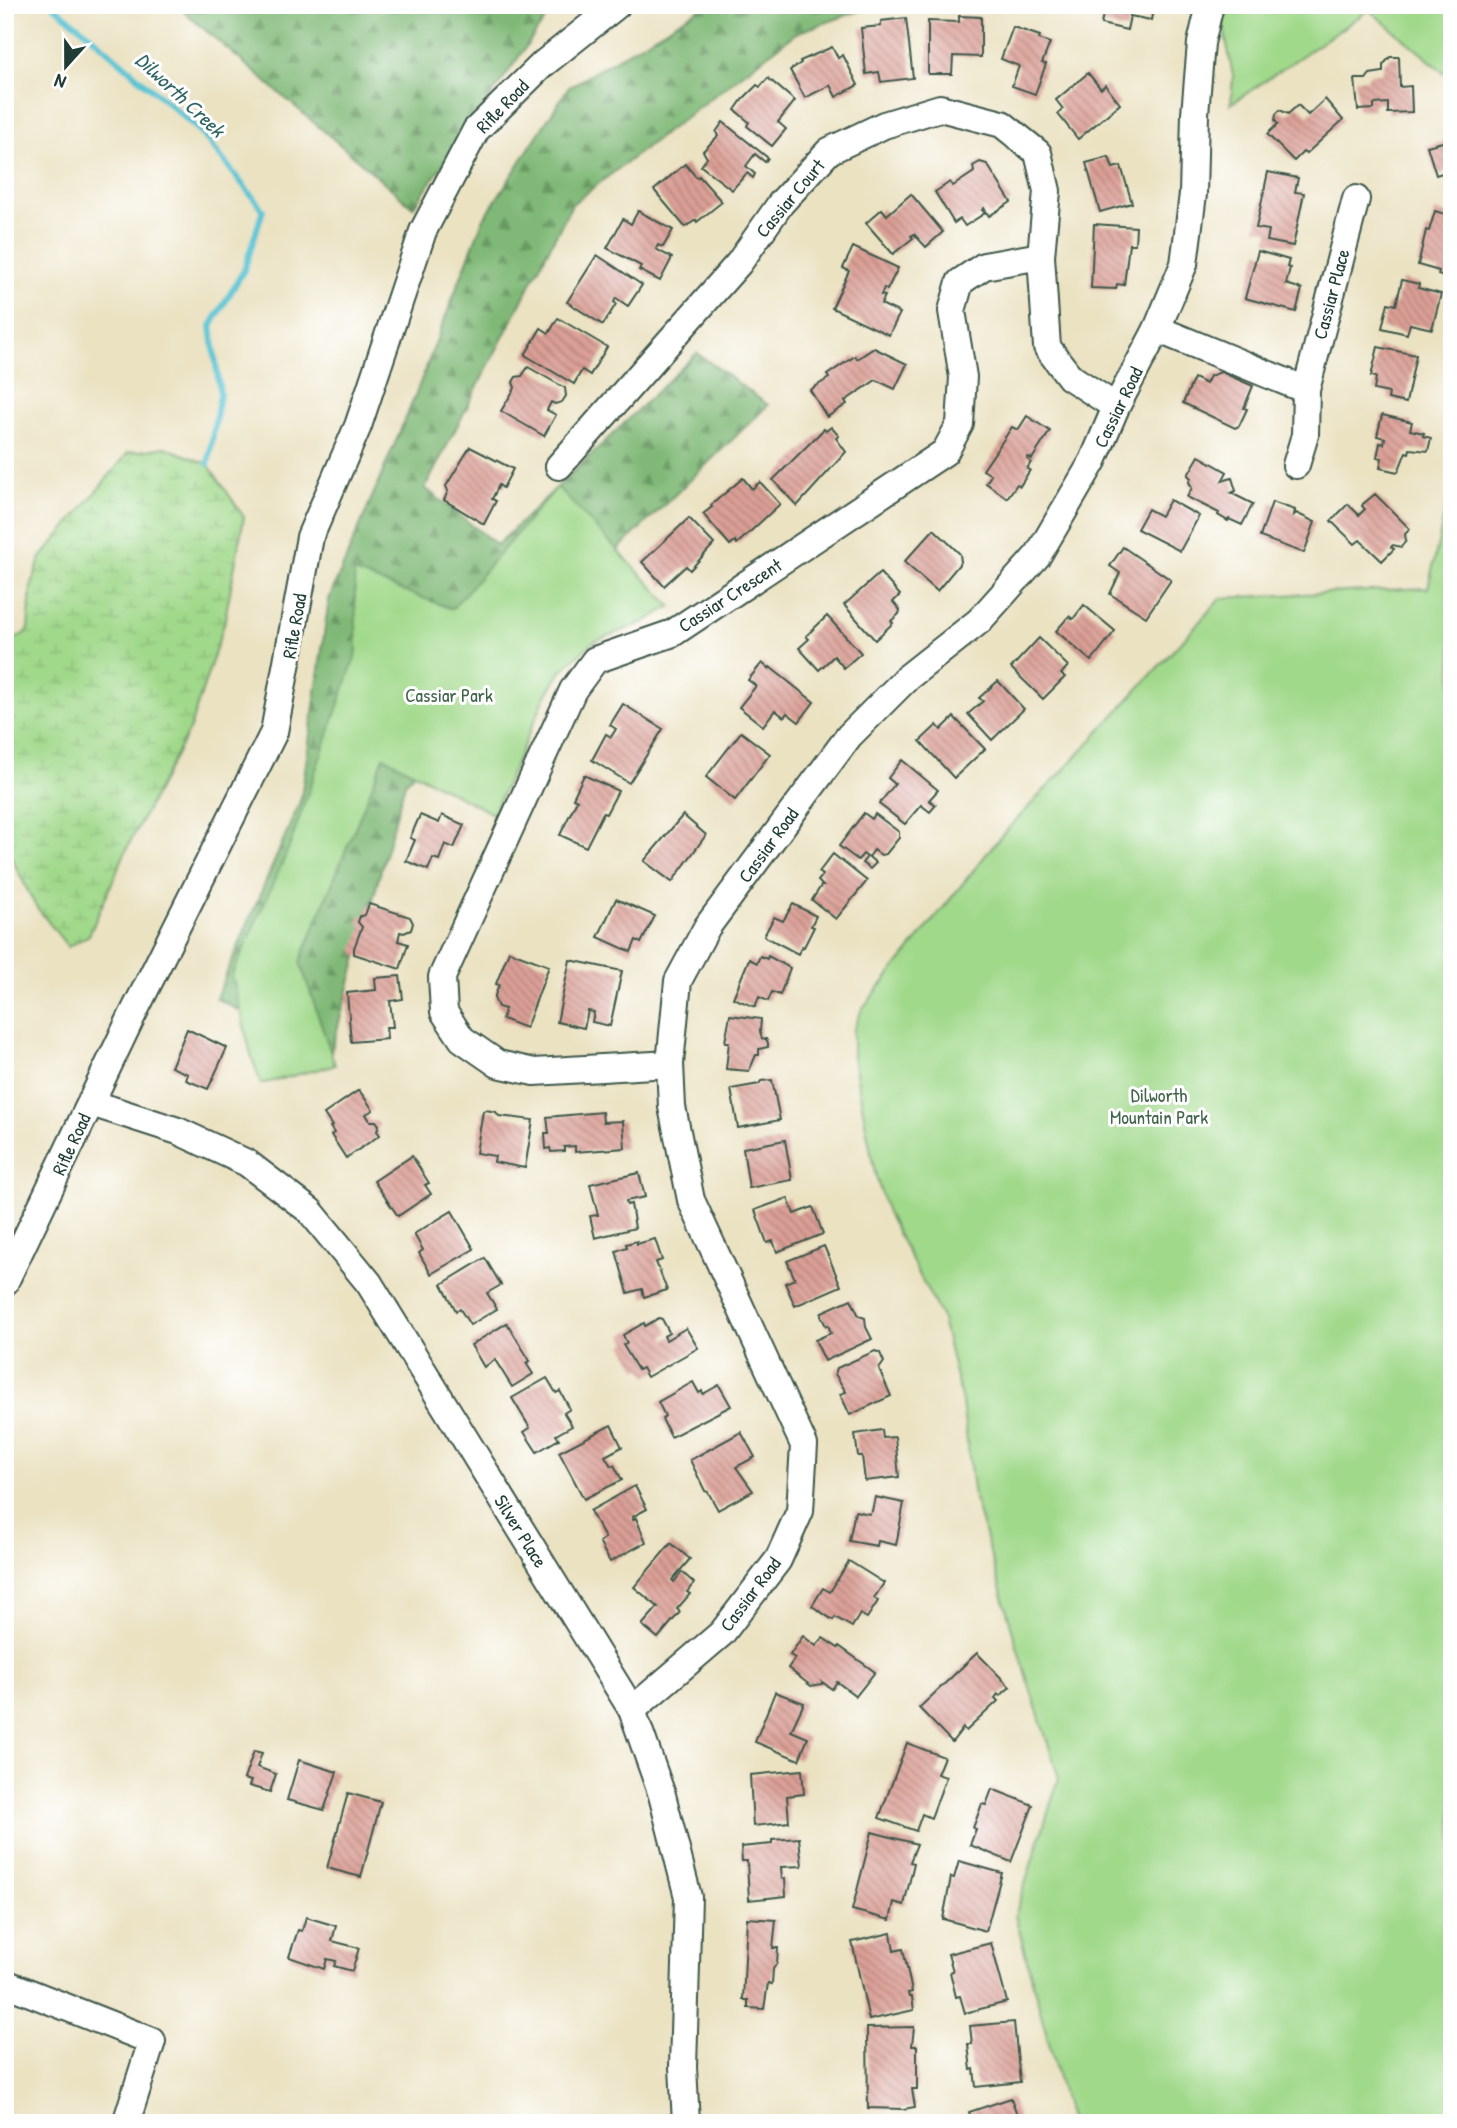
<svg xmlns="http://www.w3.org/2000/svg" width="1457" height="2128" font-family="'Patrick Hand',sans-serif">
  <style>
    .forest { fill: url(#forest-firs); stroke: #507b56; stroke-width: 2 }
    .wetland { fill: url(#wetland-marsh); stroke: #608b60; stroke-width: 2 }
    .park { fill: #a1d98b; stroke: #608b60; stroke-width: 2 }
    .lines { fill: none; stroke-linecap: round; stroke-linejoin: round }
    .stream { stroke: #58c3d3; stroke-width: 6 }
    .building { fill: url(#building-back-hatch) }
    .minor-casing { stroke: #3e5649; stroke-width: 30 }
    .minor { stroke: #fff; stroke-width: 26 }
    .labels { text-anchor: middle; stroke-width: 6; stroke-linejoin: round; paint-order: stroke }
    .street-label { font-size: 19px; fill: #1f3d34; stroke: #fff }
    .park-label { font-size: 19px; fill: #40644a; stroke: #fff }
    .water-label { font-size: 21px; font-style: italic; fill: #306564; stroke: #fff }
  </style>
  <defs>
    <pattern id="forest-firs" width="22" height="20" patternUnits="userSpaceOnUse" patternTransform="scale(1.75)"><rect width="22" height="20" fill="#80b977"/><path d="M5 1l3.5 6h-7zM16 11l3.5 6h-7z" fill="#689862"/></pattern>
    <pattern id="wetland-marsh" width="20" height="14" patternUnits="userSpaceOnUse" patternTransform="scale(1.75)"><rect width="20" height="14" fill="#a1d98b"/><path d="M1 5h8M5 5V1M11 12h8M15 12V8" fill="none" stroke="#8abb79"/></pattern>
    <pattern id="building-back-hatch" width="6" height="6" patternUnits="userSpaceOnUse" patternTransform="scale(1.75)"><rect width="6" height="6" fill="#db9f96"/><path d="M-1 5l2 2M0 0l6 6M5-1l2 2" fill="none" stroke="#b1837b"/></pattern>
  </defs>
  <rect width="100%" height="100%" fill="#fff"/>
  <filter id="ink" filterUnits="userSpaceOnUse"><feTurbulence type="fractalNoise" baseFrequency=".0143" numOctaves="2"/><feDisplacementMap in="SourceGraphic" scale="14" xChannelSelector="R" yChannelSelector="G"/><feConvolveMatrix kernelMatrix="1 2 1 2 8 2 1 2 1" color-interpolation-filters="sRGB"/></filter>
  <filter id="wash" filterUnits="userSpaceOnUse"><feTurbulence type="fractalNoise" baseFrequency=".00686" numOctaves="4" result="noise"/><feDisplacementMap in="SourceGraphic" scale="28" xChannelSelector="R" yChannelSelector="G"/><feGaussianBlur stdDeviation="1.57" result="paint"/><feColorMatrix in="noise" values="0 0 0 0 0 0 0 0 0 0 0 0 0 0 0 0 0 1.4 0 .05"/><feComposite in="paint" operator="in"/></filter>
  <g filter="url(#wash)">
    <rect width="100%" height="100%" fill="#ebe2c2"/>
    <g class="forest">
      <path d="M176,5H558L549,14L413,207Z"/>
      <path d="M706,5H876L796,33L572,204L425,488L497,545L697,353L768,405L520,644L405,783L329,1059L216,998L301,799L329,599L415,396L483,220L568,88Z"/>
    </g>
    <path class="wetland" d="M165,447L208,464L244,517L224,624L190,728L128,846L89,935L68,947L35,905L12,859L5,853V645L28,631L31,587L40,559L128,453Z"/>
    <g class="park">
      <path d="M1227,5H1452V79L1369,10L1231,104L1233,76L1223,23Z"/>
      <path d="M1452,481V2123H1070L1015,1915L1059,1778L1021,1660L974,1497L962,1402L941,1316L887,1213L874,1169L853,1057V1032L862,1009L1001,836L1076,757L1221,598L1428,588Z"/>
      <path d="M557,487L671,606L644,622L593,642L562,670L546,695L493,814L384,757L300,962L335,1065L261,1084L251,1055L232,975L289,848L357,651L354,572L452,609Z"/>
    </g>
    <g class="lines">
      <path class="stream" d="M52,5L85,31L200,131L263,210L244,270L211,326L220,394L208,464"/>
    </g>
    <g id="blocks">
      <g class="building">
        <path d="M1105,5H1157L1156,10H1153L1151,20L1130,16L1127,30L1101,24Z"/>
        <path d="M959,16L981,17V57L953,56L952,74H928V21L959,22Z"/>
        <path d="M906,18L913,78L881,82L879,72L866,74L861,28L881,26V21Z"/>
        <path d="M1013,27L1040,36L1039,39L1050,43L1042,63L1046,64L1035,94L1012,86L1019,66L1001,59Z"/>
        <path d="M832,47L838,58L843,55L858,85L836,97L830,85L805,98L790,70L801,63L800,61Z"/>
        <path d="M1390,57H1399L1400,87L1411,86L1412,112L1388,113V103L1374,104V109L1358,110L1355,79H1366L1370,74L1383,72V65Z"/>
        <path d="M1088,73L1101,89L1105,85L1120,104L1078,139L1058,114L1063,109L1056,100Z"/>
        <path d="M768,78L795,101L778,122L786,129L772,146L747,126L749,122L735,110L742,100L757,85L760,87Z"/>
        <path d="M1325,99L1343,120L1306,154L1303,152L1294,161L1267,134L1278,124L1275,121L1276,114L1280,110L1288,114L1298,105L1308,115Z"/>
        <path d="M723,122L768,158L765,162L755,154L746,166L755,174L753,178L747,173L732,190L701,166L707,158L703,151L718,136L716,132Z"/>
        <path d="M1450,140L1452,170L1436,175L1427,146Z"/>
        <path d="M1109,157L1113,168L1121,166L1132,203L1100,212L1086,163Z"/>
        <path d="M980,162L987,164L1011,202L989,216L984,208L982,210L985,213L965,226L960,219L954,223L935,192L950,182L953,186L974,172L973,166Z"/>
        <path d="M685,164L697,178L699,176L722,202L697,222L696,220L685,227L654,190Z"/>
        <path d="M1268,172L1298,178L1295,192L1304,193L1293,246L1267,241L1269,230L1256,228Z"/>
        <path d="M911,194L943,232L926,247L914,234L911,236L913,238L893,254L866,223L882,209L887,215Z"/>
        <path d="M638,211L673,230L663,247L658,245L656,249L672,258L660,281L639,270L641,266L607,248L623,219L631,224Z"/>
        <path d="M1435,211L1452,216V279L1438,275L1439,271L1418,265L1426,230L1429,231Z"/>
        <path d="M1094,224L1136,227L1135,244H1129L1124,285L1117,284L1116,289L1091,288Z"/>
        <path d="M853,247L898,268L887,290L884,288L881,295L885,296L881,304L900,313L889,335L832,308L849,271L843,268Z"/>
        <path d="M1258,251L1289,260L1287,267L1290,268L1286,284L1302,289L1296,312L1245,298Z"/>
        <path d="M597,255L642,285L628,306L616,298L614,302L616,304L603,325L567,302Z"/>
        <path d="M1402,280L1419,284L1418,288L1441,294L1432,329L1410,324L1407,334L1382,328L1388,303L1396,305Z"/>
        <path d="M558,318L607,347L590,375L582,370L574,384L525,355L541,328L549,333Z"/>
        <path d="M1378,347L1416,355L1406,403L1388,399L1389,393L1374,390L1376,377L1371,376Z"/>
        <path d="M874,348L907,364L895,389L876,380L845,401L847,404L827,417L810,390L829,378L827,375L855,356L857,359Z"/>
        <path d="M528,367L565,388L566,396L562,402L555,404L551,402L547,410L556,415L544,436L501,411L515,388L513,382L516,377L522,376Z"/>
        <path d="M1221,372L1253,386L1244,408L1247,409L1239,426L1235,428L1183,403L1194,378L1206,384L1210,376Z"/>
        <path d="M1382,415L1412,422L1410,430L1424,433L1423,436L1431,438L1428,451L1410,449L1409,453L1406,452L1398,472L1380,468L1382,458L1377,457L1380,443L1384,444L1385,438L1377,436Z"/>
        <path d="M1027,416L1050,431L1032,459L1028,457L1027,459L1031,462L1027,469L1030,470L1020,486L1017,484L1007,498L986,483L991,475L983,470L1012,427L1018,430Z"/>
        <path d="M831,427L839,436L836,438L846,452L797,506L773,480L824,429L826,431Z"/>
        <path d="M470,447L513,469L503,488L499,485L492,499L496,501L484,524L444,500L448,491L446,486Z"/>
        <path d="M1199,456L1227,472L1222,481L1232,478L1236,491L1231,493L1253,504L1242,525L1229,519L1228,521L1218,515L1219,513L1187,497L1192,488L1189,482L1191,478L1188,475Z"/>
        <path d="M743,478L752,489L760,482L780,504L737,544L735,541L730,545L703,514L712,507L711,505Z"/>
        <path d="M1375,494L1410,529L1405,534L1406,541L1401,547L1393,545L1391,547L1394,549L1382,561L1360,540L1355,544L1331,521L1348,504L1359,515L1365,509L1362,506L1363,504Z"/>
        <path d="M1170,500L1199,516L1180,551L1137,529L1148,509L1161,516Z"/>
        <path d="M1272,502L1295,510L1294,515L1296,513L1315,522L1304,553L1260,537Z"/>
        <path d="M689,518L714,544L690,570L686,566L664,586L642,562Z"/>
        <path d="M934,529L960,554L961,562L937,591L904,562Z"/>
        <path d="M1123,547L1171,580L1146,617L1110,594L1120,573L1110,566Z"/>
        <path d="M880,573L900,595L893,602L900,610L899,614L891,621L893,623L875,640L844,605Z"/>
        <path d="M1084,605L1115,631L1091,661L1056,631L1069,616L1073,619Z"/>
        <path d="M827,616L861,653L844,668L834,656L819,670L799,648L809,639L806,636Z"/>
        <path d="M1039,638L1068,666L1061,674L1065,677L1043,699L1011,668Z"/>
        <path d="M762,663L769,669L770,667L814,702L799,722L787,713L784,717L775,710L763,726L739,707L756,686L748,680Z"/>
        <path d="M998,681L1024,709L992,740L968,714L983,701L979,698Z"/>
        <path d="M623,704L663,729L629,783L592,760L606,734L611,737L616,729L610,725Z"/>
        <path d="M954,717L985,749L954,778L920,741L937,725L941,730Z"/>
        <path d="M741,732L770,754L735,800L706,777Z"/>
        <path d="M902,760L938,790L929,800L936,805L930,812L921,805L905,824L879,804L895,784L888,778Z"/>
        <path d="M584,775L618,791L606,814L603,813L586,847L560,835L577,800L573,798Z"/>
        <path d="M864,813L872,819L875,814L899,832V838L886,854L881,855L874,850L869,857L876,863L870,869L862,863L867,857L863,854L858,860L839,846Z"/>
        <path d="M420,815L439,823L442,815L464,825L454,848L445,844L439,860L433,858L428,870L406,861L415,840L410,838Z"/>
        <path d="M683,815L706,835L672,882L644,861Z"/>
        <path d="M833,854L867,881L836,919L812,900L821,886H823L818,881L823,875L819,872Z"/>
        <path d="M616,899L655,916L641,943L636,940L631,952L598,937Z"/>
        <path d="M369,904L410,917L413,923L411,930L404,933L400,932L398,941L408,944L400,969L354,954V948L362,927L358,922L360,916L365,915Z"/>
        <path d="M793,904L816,916L811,926L814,927L804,947L802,946L798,954L764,936L774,917L783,921Z"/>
        <path d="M509,951L549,966L526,1028L502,1019L505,1009L498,1007L494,998L499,985L496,984Z"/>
        <path d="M760,956L767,959L768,956L790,968L780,995L772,992L768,1001L759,997L755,1007L733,998L749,959L757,963Z"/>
        <path d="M570,960L622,971L610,1026L592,1022L594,1012L588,1011L584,1028L557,1022Z"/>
        <path d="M400,976L403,999L390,1001L393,1027H386L387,1039L351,1042L347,993L376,990L375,978Z"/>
        <path d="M730,1015L761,1019L760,1032L762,1039H766L768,1043V1047L759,1049V1055H756L749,1071L726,1069L729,1042H725Z"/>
        <path d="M187,1029L227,1048L208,1089L186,1080L188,1074L171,1067Z"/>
        <path d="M772,1080L780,1120L738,1128L731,1089L759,1084L761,1081Z"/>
        <path d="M359,1090L373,1110L366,1114L370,1121H376L379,1125L377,1131L380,1135L346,1158L331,1135L334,1133L330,1127L332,1126L324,1114Z"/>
        <path d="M486,1110L496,1112L499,1116L533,1120L525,1168L494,1162L495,1156L476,1153L483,1111Z"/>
        <path d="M602,1112L603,1122L623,1121L625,1148L575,1152V1146L564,1147V1151L551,1152L550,1148L546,1149L545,1133H549L547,1117Z"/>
        <path d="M785,1140L792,1180L749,1188L743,1148Z"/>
        <path d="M412,1156L429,1183L425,1185L431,1194L398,1216L374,1181Z"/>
        <path d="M639,1173L645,1197L626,1201L627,1205L631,1204L635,1228L595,1238L590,1216L598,1215L590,1184Z"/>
        <path d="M788,1198L794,1214L813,1207L823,1234L777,1252L773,1241L767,1243L755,1210Z"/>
        <path d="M452,1211L474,1249L431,1274L419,1253L423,1250L414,1234Z"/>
        <path d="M655,1239L662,1260L656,1262L667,1290L644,1297L642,1289L628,1293L616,1251L627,1247L626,1244L637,1241V1244Z"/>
        <path d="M824,1246L841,1286L795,1306L785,1283L795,1279L787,1261Z"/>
        <path d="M485,1258L501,1285L487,1293L497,1309L470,1325L460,1309L456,1311L442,1284Z"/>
        <path d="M851,1299L859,1316L865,1318L866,1327L872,1339L825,1361L815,1340L831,1333L828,1325L826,1326L821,1316L822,1312Z"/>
        <path d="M659,1318L662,1319L668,1330L669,1333L664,1336L666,1340L686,1328L698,1348L647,1377L642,1368L638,1370L623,1345L627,1343L623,1335L644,1323L645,1326Z"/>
        <path d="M507,1323L530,1361L526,1363L533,1374L512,1387L495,1360L484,1367L471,1345Z"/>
        <path d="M875,1351L880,1353L884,1362L879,1369L891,1396L850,1415L840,1394L846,1392L835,1374L837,1368Z"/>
        <path d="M547,1378L556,1393L560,1391L570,1409L564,1413L572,1426L556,1435L559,1439L537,1452L524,1432L530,1428L512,1398Z"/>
        <path d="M693,1382L699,1393L702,1391L703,1394L719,1385L731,1406L671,1437L662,1419L665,1416L658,1402Z"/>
        <path d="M611,1425L622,1447L605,1456L611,1466L614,1465L622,1480L584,1499L559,1452Z"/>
        <path d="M882,1430L883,1438L895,1437L899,1477L865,1481L862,1456H858L855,1434Z"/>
        <path d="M741,1432L755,1457L736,1467L753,1491L718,1510L708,1492L705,1491L690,1460Z"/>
        <path d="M635,1486L647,1509L632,1517L633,1520L636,1518L646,1542L610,1562L599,1542L605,1538L590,1511Z"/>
        <path d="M875,1497L904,1503L896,1545L878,1541L877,1546L849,1541L855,1511L869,1514L872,1511Z"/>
        <path d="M671,1543L690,1559L672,1580L674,1582L682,1572L694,1583L687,1592L690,1594L677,1609L680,1612L658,1638L642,1625L658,1607L634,1587Z"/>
        <path d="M849,1561L884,1583L874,1598L878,1601L867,1618L860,1614L852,1627L835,1617L833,1620L812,1606L823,1588L830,1592Z"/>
        <path d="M803,1636L816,1646L823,1638L838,1648L839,1646L875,1672L856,1696L837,1682L832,1689L822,1682V1684L811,1686L788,1668L795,1658L790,1655Z"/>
        <path d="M977,1653L1010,1687L1000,1696L998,1694L995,1698L998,1701L966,1731L963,1728L952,1742L919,1708Z"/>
        <path d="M775,1692L804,1703L791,1731L808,1738L799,1760L755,1742Z"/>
        <path d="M907,1743L944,1757L937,1774L946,1777L931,1818L922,1814L916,1831L879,1818Z"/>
        <path d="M254,1751L262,1753L257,1767L276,1774L270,1792L249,1786L251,1781L244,1779Z"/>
        <path d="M299,1760L337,1772L324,1810L287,1800Z"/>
        <path d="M802,1770L804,1794L787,1796L789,1822L753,1826L750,1775Z"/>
        <path d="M992,1789L1033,1805L1011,1862L970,1845L976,1829L973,1828L982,1804L986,1805Z"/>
        <path d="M348,1793L381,1802L361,1877L327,1868Z"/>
        <path d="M872,1832L917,1844L910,1862L914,1863L904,1905L894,1902L890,1920L852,1910Z"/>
        <path d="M799,1838L802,1866L781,1867L782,1879L785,1878L786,1896L749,1900L747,1861H742L741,1847L772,1844V1840Z"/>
        <path d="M959,1861L1002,1873L986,1931L943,1919L951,1877L954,1878Z"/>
        <path d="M306,1917L336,1926L332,1941L359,1948L352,1971L334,1966L336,1961L327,1959L324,1969L289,1957L298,1930L302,1931Z"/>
        <path d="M747,1918L776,1920L773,1948H778L777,1963L773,1969L772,1984L768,1983L764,2009L748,2008V2000H743Z"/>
        <path d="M891,1933L894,1951L903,1949L912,1992L908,1993L909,1997H912L914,2010L869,2020L852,1942Z"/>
        <path d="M991,1943L1007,2002L965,2013L960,1996L956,1997L950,1972L953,1971L948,1954Z"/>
        <path d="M1014,2022L1020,2082L976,2087L974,2069L971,2070L968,2044H972L970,2026Z"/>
        <path d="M914,2027L912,2046H917V2089H912L915,2107L903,2109L868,2108L867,2028Z"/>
        <path d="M1011,2098L1020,2123H973L969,2112Z"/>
      </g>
    </g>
  </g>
  <g filter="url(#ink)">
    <use href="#blocks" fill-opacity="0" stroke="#3e5649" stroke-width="2"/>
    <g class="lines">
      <g class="minor-casing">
        <g id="minor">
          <path d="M1157,329L1306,390L1356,199"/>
          <path d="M1296,465L1305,435L1306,390"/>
          <path d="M559,466L739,263L781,203L829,151L884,125L940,108L1002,124L1038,153L1047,191L1041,256"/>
          <path d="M670,1064L534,1072L498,1064L462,1039L444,1012L442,977L573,690L595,660L673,633L945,452L960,424L963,377L952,311L960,282L984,266L1041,256L1047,347L1070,377L1116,407"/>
          <path d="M91,1103L178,1131L247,1163L310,1211L369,1283L632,1710L662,1795L688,1897L683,2067L686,2123"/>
          <path d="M5,1282L131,1018L274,732L310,537L358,426L423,231L476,130L543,64L617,5"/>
          <path d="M632,1710L722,1633L778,1560L800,1511L804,1445L691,1200L672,1107L670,1064L678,981L707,927L849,736L908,677L979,621L1038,555L1093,461L1116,407L1157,329L1184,264L1193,194L1195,114L1201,43L1210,5"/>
          <path d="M5,1983L152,2041L126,2123"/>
        </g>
      </g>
      <use href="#minor" class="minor"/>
    </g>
  </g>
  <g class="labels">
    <g class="street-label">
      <text transform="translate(502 106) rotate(-46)" y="7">Rifle Road</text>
      <text transform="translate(790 198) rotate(-50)" y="7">Cassiar Court</text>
      <text transform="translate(1331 294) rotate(-75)" y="7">Cassiar Place</text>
      <text transform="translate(1118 407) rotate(-64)" y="7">Cassiar Road</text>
      <text transform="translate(730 595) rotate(-33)" y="7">Cassiar Crescent</text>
      <text transform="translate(294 626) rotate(-80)" y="7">Rifle Road</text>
      <text transform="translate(768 845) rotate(-54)" y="7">Cassiar Road</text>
      <text transform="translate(71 1144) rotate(-65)" y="7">Rifle Road</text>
      <text transform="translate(521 1531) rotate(58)" y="7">Silver Place</text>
      <text transform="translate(750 1594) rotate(-53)" y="7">Cassiar Road</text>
    </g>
    <g class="park-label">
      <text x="449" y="702">Cassiar Park</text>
      <text x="1159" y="1102">Dilworth<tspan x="1159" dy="22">Mountain Park</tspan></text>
    </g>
    <g class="water-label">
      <text transform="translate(180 95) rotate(43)" y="7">Dilworth Creek</text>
    </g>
  </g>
  <rect width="1457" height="2128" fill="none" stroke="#fff" stroke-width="28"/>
  <g transform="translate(66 66) rotate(201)" stroke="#ffffff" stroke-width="5" paint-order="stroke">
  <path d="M0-5L12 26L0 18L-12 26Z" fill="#1f3d34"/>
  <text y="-10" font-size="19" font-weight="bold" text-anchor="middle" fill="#1f3d34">N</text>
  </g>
</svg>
